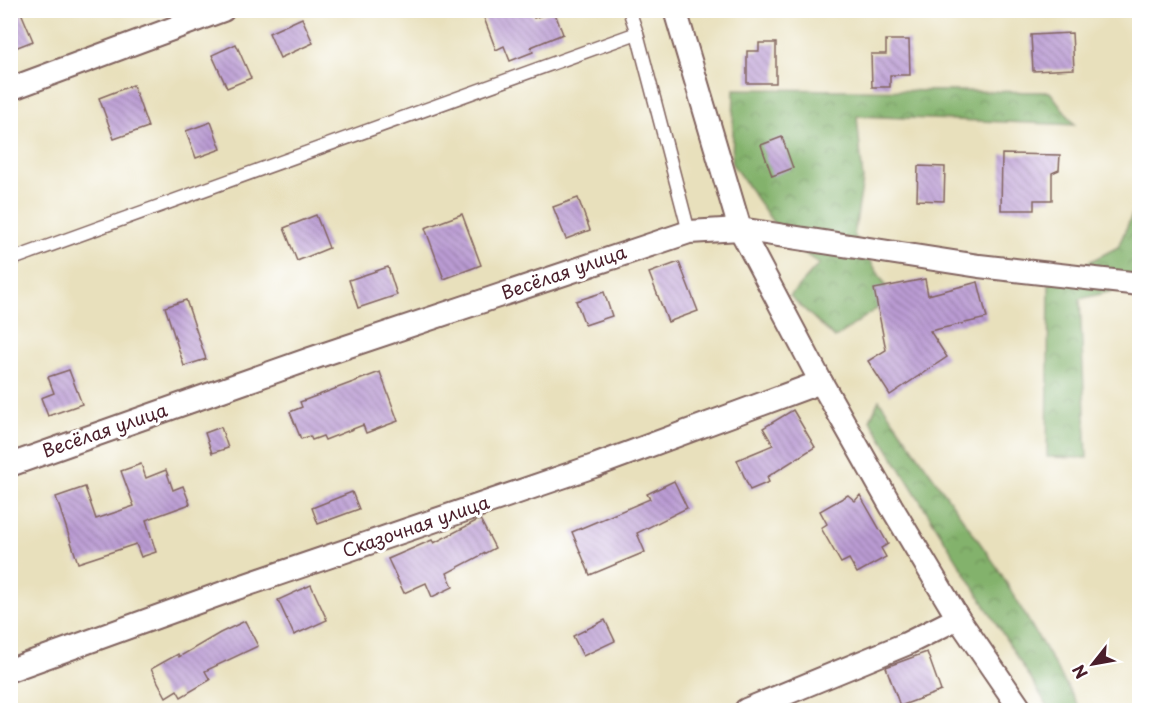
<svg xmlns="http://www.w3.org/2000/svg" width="1150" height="721" font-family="'Playpen Sans',sans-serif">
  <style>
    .forest { fill: url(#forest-crowns); stroke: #66684c; stroke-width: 1.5 }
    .building { fill: url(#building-back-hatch) }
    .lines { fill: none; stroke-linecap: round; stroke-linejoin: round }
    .lane-casing { stroke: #81635e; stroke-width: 15 }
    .street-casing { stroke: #81635e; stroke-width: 26 }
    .lane { stroke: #fff; stroke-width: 12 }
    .street { stroke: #fff; stroke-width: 22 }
    .labels { text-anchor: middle; stroke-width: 6; stroke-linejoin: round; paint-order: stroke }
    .street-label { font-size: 18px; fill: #4a1f2b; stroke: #fff }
  </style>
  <defs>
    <pattern id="forest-crowns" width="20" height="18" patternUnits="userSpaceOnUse" patternTransform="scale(1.5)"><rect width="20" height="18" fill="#83b26c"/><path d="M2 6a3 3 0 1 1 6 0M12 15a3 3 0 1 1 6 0" fill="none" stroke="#6d9059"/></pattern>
    <pattern id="building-back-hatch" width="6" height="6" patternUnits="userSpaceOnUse" patternTransform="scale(1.5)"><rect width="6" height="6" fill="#ba9bd3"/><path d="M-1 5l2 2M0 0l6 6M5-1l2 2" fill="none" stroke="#997eab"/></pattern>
  </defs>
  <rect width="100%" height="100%" fill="#fff"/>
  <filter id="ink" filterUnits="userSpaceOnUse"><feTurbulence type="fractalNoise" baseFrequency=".0167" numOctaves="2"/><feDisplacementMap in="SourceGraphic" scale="12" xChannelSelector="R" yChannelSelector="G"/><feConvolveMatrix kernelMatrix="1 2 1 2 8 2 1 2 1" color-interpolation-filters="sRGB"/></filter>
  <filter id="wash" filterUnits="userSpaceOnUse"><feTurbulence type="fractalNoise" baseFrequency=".008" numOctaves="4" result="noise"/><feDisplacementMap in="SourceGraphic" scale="24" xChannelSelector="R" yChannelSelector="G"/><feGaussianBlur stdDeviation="1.35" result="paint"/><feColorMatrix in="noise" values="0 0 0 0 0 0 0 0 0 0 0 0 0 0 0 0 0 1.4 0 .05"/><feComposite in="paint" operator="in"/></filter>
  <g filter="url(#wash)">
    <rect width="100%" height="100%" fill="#e8e0bc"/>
    <g class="forest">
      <path d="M734,89L1050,92L1075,125L857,116L863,180L854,235L893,297L835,338L790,296L819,264L784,238L732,164Z"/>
      <path d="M1139,199V285L1080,299L1087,458L1047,457L1049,283L1118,247Z"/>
      <path d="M879,400L997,567L1081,710H1050L870,420Z"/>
    </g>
    <g id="blocks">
      <g class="building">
        <path d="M10,10H20L33,41L10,50Z"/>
        <path d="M481,10H531L534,18L554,11L563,34L531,47L533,52L510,61L504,46L496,50Z"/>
        <path d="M302,18L313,43L280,58L269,33Z"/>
        <path d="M1072,33L1074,69L1033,71L1031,35Z"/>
        <path d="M886,40H909L910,75H890V87H872L871,54H886Z"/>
        <path d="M759,43H776V83H747V51H759Z"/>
        <path d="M236,44L251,78L227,88L212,55Z"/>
        <path d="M133,85L148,127L114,139L99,98Z"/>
        <path d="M211,122L221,149L196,158L186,131Z"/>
        <path d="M782,137L793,168L772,176L761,145Z"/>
        <path d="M1002,154L1060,155L1059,170L1052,173V200H1034V210H1001Z"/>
        <path d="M918,166L945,167L944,201L917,200Z"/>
        <path d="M578,198L590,230L566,239L553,207Z"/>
        <path d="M462,214L481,265L444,279L425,228Z"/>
        <path d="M316,215L329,248L297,261L284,228Z"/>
        <path d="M679,262L698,311L668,322L649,273Z"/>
        <path d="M388,267L397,295L358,308L349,280Z"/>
        <path d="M925,279L928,295L978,282L987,318L930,331L947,357L890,395L868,361L886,350L874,289Z"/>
        <path d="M604,292L612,316L585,325L576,301Z"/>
        <path d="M186,300L206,359L184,366L165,307Z"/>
        <path d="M69,370L82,404L48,416L41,398L54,393L48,377Z"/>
        <path d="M380,372L398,421L366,433L363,425L325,440L323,436L312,440L310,436L301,439L290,412L302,407L300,402Z"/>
        <path d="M793,410L815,447L767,477L769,482L750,490L737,460L773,445L763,428Z"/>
        <path d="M221,427L228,448L212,453L205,433Z"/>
        <path d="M141,464L146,478L166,470L173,490L183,486L190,504L146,520L156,552L141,557L136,544L78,563L56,497L85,487L96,519L134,506L121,471Z"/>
        <path d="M674,481L687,508L637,533L645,552L590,575L572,532L650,499L647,494Z"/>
        <path d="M352,492L359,509L318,524L312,508Z"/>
        <path d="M848,495L855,501L860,495L888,544L881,548L886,557L857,573L849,559L841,563L821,528L827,524L820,511Z"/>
        <path d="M480,519L495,548L447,573L453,587L432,597L426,583L404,593L388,559L432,540L434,543Z"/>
        <path d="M311,585L327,620L294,635L278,600Z"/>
        <path d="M605,620L615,641L583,656L573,636Z"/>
        <path d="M245,621L258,646L205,671L210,680L181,697L177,690L166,697L151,669L178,654L179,657L220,633Z"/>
        <path d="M927,652L941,691L900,706L886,667Z"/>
      </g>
    </g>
  </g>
  <g filter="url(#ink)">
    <use href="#blocks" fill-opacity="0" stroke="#81635e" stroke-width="1.5"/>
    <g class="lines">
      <g class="lane-casing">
        <g id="lane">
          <path d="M629,10L637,33L689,232"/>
          <path d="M10,260L637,33"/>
        </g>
      </g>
      <g class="street-casing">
        <g id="street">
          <path d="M675,10L740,229L821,382L891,506L958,618L1021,710"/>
          <path d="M10,89L223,10"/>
          <path d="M10,465L310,359L689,232L740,229L979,266L1140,284"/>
          <path d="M10,670L234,589L594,466L821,382"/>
          <path d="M746,710L906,644L958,618"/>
        </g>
      </g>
      <use href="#lane" class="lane"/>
      <use href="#street" class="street"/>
    </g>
  </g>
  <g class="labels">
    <g class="street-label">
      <text transform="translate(564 273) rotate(-19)" y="6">Весёлая улица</text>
      <text transform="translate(105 431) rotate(-19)" y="6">Весёлая улица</text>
      <text transform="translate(416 527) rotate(-19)" y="6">Сказочная улица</text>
    </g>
  </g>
  <rect width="1150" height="721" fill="none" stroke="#fff" stroke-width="36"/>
  <g transform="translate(1093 664) rotate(239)" stroke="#ffffff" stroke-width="4.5" paint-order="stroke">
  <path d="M0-4.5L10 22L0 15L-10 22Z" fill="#4a1f2b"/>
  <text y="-9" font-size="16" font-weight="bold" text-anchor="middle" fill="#4a1f2b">N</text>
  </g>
</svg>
